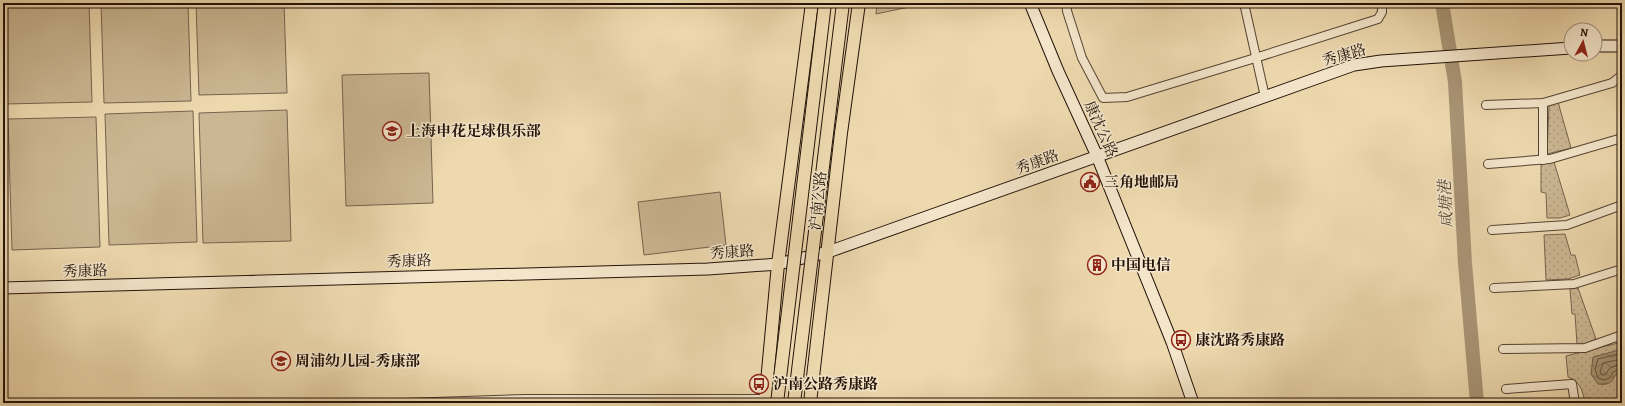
<svg xmlns="http://www.w3.org/2000/svg" width="1625" height="406" font-family="Alegreya,'Noto Serif SC',serif">
  <style>
    .forest { fill: url(#forest-firs); stroke: #76644e }
    .park { fill: url(#park-dots); stroke: #76644e }
    .pitch { fill: #cbb793; stroke: #76644e }
    .water { fill: url(#water-waves); stroke: #73614a }
    .lines { fill: none; stroke-linecap: round; stroke-linejoin: round }
    .shore { stroke: #66543f; stroke-width: 1 }
    .river { stroke: #a99576; stroke-width: 14 }
    .street-casing { stroke: #554432; stroke-width: 10 }
    .secondary-casing { stroke: #221208; stroke-width: 13 }
    .primary-casing { stroke: #221208; stroke-width: 14 }
    .street { stroke: #f4e6cb; stroke-width: 8 }
    .secondary { stroke: #f4e6cb; stroke-width: 11 }
    .primary { stroke: #eed9af; stroke-width: 12 }
    .primary-bridge-casing { stroke: #221208; stroke-width: 14; stroke-linecap: butt }
    .primary-bridge { stroke: #eed9af; stroke-width: 12 }
    .labels { text-anchor: middle; stroke-width: 3; stroke-linejoin: round; paint-order: stroke }
    .street-label { font-size: 15px; fill: #221208; stroke: #f4e6cb }
    .poi-label { font-size: 15px; font-weight: bold; fill: #221208; stroke: #f4e6cb; text-anchor: start }
    .water-label { font-size: 16px; font-style: italic; fill: #5f4d39; stroke: #f4e6cb }
  </style>
  <defs>
    <pattern id="forest-firs" width="22" height="20" patternUnits="userSpaceOnUse"><rect width="22" height="20" fill="#cbb793"/><path d="M5 1l3.5 6h-7zM16 11l3.5 6h-7z" fill="#ae9c7d"/></pattern>
    <pattern id="park-dots" width="8" height="8" patternUnits="userSpaceOnUse"><rect width="8" height="8" fill="#cbb793"/><path d="M2 2h.1M6 6h.1" fill="none" stroke="#ae9c7d" stroke-width="1.8" stroke-linecap="round"/></pattern>
    <pattern id="water-waves" width="16" height="10" patternUnits="userSpaceOnUse"><rect width="16" height="10" fill="#a99576"/><path d="M0 5q4-4 8 0t8 0" fill="none" stroke="#89785f"/></pattern>
  </defs>
  <rect width="100%" height="100%" fill="#eed9af"/>
  <filter id="stains"><feTurbulence type="fractalNoise" baseFrequency=".005" numOctaves="4"/><feColorMatrix values="0 0 0 0 .2 0 0 0 0 .09 0 0 0 0 .02 0 0 0 .5 -.17"/></filter>
  <radialGradient id="worn" r=".72"><stop offset=".6" stop-color="#630" stop-opacity="0"/><stop offset="1" stop-color="#630" stop-opacity=".3"/></radialGradient>
  <path class="forest" d="M877,3H928L876,14Z"/>
  <g class="park">
    <path d="M1558,102L1571,148L1547,154L1549,106Z"/>
    <path d="M1554,162L1570,215L1560,218H1547L1546,193L1541,192V164Z"/>
    <path d="M1565,234L1571,255H1575L1580,275L1568,279L1546,280L1544,235Z"/>
    <path d="M1578,288L1596,339L1585,344H1577L1575,314H1572L1570,289Z"/>
    <path d="M1622,342V403H1585C1583,391 1580,381 1568,377L1566,356Z"/>
  </g>
  <g class="pitch">
    <path d="M3,3H89L92,102L5,104Z"/>
    <path d="M101,3H188L191,101L104,103Z"/>
    <path d="M196,3H284L287,93L199,95Z"/>
    <path d="M429,73L433,203L346,206L342,75Z"/>
    <path d="M287,110L291,241L203,243L199,113Z"/>
    <path d="M193,111L197,242L109,245L105,114Z"/>
    <path d="M96,117L100,247L12,250L8,119Z"/>
    <path d="M720,192L726,245L644,255L638,202Z"/>
  </g>
  <path class="water" d="M1621,346L1622,373L1615,375C1612,384 1607,385 1598,384L1591,374L1593,357L1619,350Z"/>
  <g class="lines">
    <g class="shore">
      <path d="M1622,353L1598,359L1595,369L1598,378L1604,380L1610,378L1613,372L1622,368"/>
      <path d="M1622,359L1603,363L1600,372L1602,375H1605L1610,368L1622,363"/>
    </g>
    <path class="river" d="M1442,3L1455,82L1465,263L1477,403"/>
    <g class="street-casing">
      <g id="street">
        <path d="M1066,3L1067,11L1082,58L1103,98L1127,97L1252,59L1378,19L1382,12V3"/>
        <path d="M1244,3L1265,97"/>
        <path d="M1543,103V160"/>
        <path d="M1486,105L1543,103L1612,83L1621,76"/>
        <path d="M1488,164L1550,159L1622,138"/>
        <path d="M1492,230L1567,225L1622,205"/>
        <path d="M1494,288L1574,284L1622,269"/>
        <path d="M1503,349L1585,348L1622,335"/>
        <path d="M1506,389L1572,384L1575,403"/>
        <path d="M404,403L525,399H765"/>
      </g>
    </g>
    <g class="secondary-casing">
      <g id="secondary">
        <path d="M1030,3L1058,71L1097,156L1172,342L1193,403"/>
        <path d="M1595,46H1622"/>
        <path d="M3,288L708,269L778,264L828,252L1354,65L1381,61L1571,48"/>
      </g>
    </g>
    <g class="primary-casing">
      <g id="primary">
        <path d="M765,403L778,264L812,3"/>
        <path d="M810,403L841,133L859,3"/>
      </g>
    </g>
    <use href="#street" class="street"/>
    <use href="#secondary" class="secondary"/>
    <use href="#primary" class="primary"/>
    <g class="primary-bridge-casing">
      <g id="primary-bridge">
        <path d="M777,403L825,3"/>
        <path d="M794,403L843,3"/>
      </g>
    </g>
    <use href="#primary-bridge" class="primary-bridge"/>
  </g>
  <defs>
    <g id="school-ring" transform="scale(1)"><circle r="9.5" fill="#f4e6cb" stroke="#8f2418" stroke-width="1.5"/><path d="M0-5L7-2L0 1L-7-2ZM-4 1L0 2.5L4 1V4Q0 6-4 4Z" fill="#8f2418"/></g>
    <g id="civic-ring" transform="scale(1)"><circle r="9.5" fill="#f4e6cb" stroke="#8f2418" stroke-width="1.5"/><path d="M-.6-6.5H3V-4.5H.6V-3L4-1V1h2V6H-6V1h2V-1L-.6-3ZM-1.2 2.5V6h2.4V2.5Z" fill="#8f2418"/></g>
    <g id="building-ring" transform="scale(1)"><circle r="9.5" fill="#f4e6cb" stroke="#8f2418" stroke-width="1.5"/><path d="M-4-6H4V6H1V3H-1V6H-4ZM-2.5-4.3h1.7v1.8h-1.7ZM.8-4.3h1.7v1.8H.8ZM-2.5-1h1.7V.8h-1.7ZM.8-1h1.7V.8H.8Z" fill="#8f2418"/></g>
    <g id="bus-ring" transform="scale(1)"><circle r="9.5" fill="#f4e6cb" stroke="#8f2418" stroke-width="1.5"/><path d="M-5-6H5V4H4V6H2V4H-2V6H-4V4H-5ZM-3.5-4V0h7V-4ZM-3.5 1.2v1.5H-2V1.2ZM2 1.2v1.5H3.5V1.2Z" fill="#8f2418"/></g>
  </defs>
  <g fill-rule="evenodd">
    <use href="#school-ring" x="392" y="131"/>
    <use href="#civic-ring" x="1090" y="182"/>
    <use href="#building-ring" x="1097" y="265"/>
    <use href="#bus-ring" x="1181" y="340"/>
    <use href="#school-ring" x="281" y="361"/>
    <use href="#bus-ring" x="759" y="384"/>
  </g>
  <g class="labels">
    <g class="street-label">
      <text transform="translate(1344 55) rotate(-16)" y="5">秀康路</text>
      <text transform="translate(1101 129) rotate(66)" y="5">康沈公路</text>
      <text transform="translate(1037 162) rotate(-20)" y="5">秀康路</text>
      <text transform="translate(818 201) rotate(-84)" y="5">沪南公路</text>
      <text transform="translate(732 252) rotate(-4)" y="5">秀康路</text>
      <text transform="translate(409 261) rotate(-2)" y="5">秀康路</text>
      <text transform="translate(85 271) rotate(-2)" y="5">秀康路</text>
    </g>
    <g class="poi-label">
      <text x="406" y="136">上海申花足球俱乐部</text>
      <text x="1104" y="187">三角地邮局</text>
      <text x="1111" y="270">中国电信</text>
      <text x="1195" y="345">康沈路秀康路</text>
      <text x="295" y="366">周浦幼儿园-秀康部</text>
      <text x="773" y="389">沪南公路秀康路</text>
    </g>
    <g class="water-label">
      <text transform="translate(1445 204) rotate(-93)" y="6">咸塘港</text>
    </g>
  </g>
  <rect width="1625" height="406" fill="none" stroke="#eed9af" stroke-width="16"/>
  <rect x="4" y="4" width="1617" height="398" fill="none" stroke="#221208" stroke-width="2"/>
  <rect x="8" y="8" width="1609" height="390" fill="none" stroke="#221208"/>
  <g transform="translate(1583 42) rotate(7)"><circle r="19" fill="#f4e6cb" stroke="#a0917d"/>
  <path d="M0-3L7 15L0 10L-7 15Z" fill="#8f2418"/>
  <text y="-6" font-size="11" font-weight="bold" text-anchor="middle" fill="#221208">N</text>
  </g>
  <rect width="100%" height="100%" filter="url(#stains)"/>
  <rect width="100%" height="100%" fill="url(#worn)"/>
</svg>
